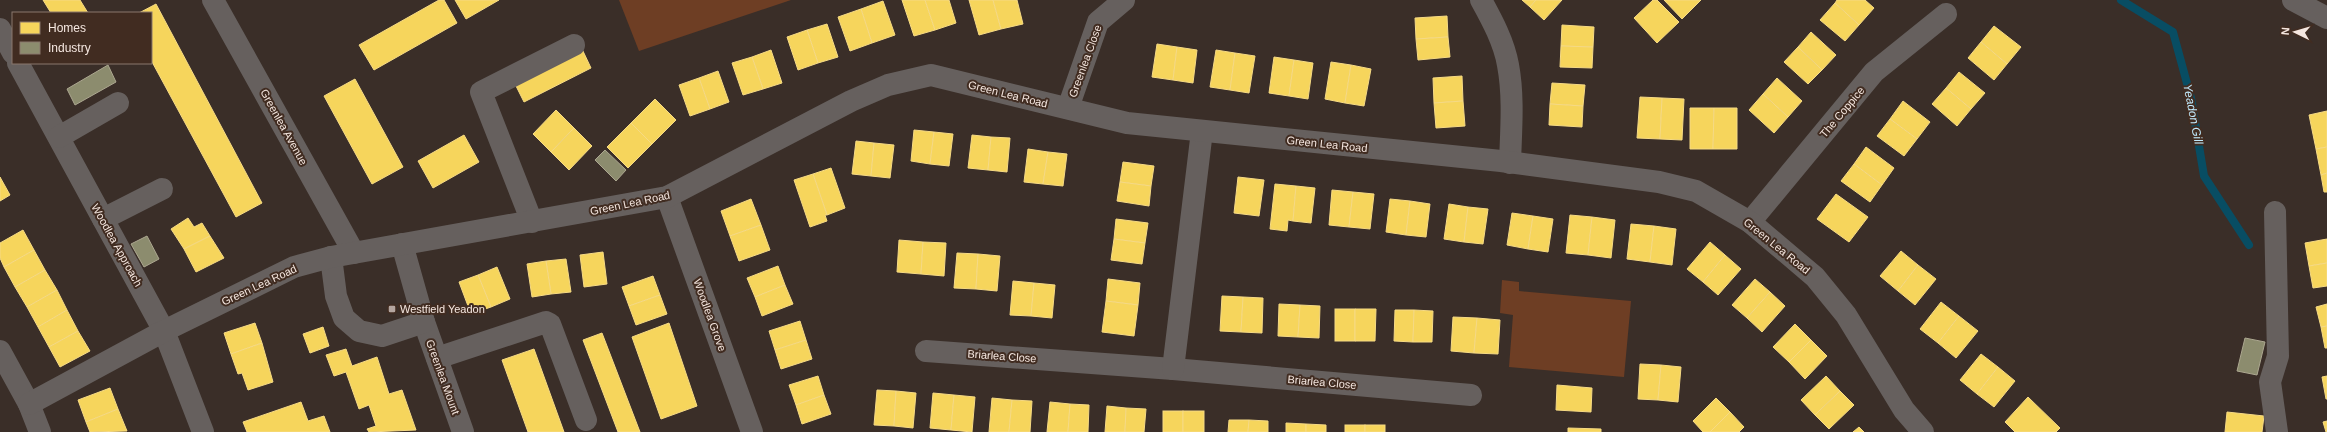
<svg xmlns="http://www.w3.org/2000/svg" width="2327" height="432" font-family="Helvetica,sans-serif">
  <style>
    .green { fill: #6e3e24 }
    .homes { fill: #f6d55c; stroke: #f6da84 }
    .industry { fill: #8c8c6e; stroke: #aca790 }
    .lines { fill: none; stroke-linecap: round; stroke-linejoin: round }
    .stream { stroke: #084d63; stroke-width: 8 }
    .minor { stroke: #66605e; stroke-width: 22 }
    .poi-dot { fill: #b4a6a0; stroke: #412c21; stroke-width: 1.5 }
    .labels { text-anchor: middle; stroke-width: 4; stroke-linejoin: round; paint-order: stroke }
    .street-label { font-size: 11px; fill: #f5e7e0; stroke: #412c21 }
    .poi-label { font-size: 11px; fill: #f5e7e0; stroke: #412c21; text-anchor: start }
    .water-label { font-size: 12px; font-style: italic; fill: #c1ebfe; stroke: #412c21 }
  </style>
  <rect width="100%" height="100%" fill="#3a2e28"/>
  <g class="green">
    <path d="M619,0H791L639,51Z"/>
    <path d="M1502,280L1519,282V291L1631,301L1624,377L1509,367L1513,315L1500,313Z"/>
  </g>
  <g class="homes">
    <path d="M43,0H80L88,13H51Z"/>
    <path d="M439,0H444L457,23L374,70L359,45Z"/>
    <path d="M455,0H499L466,19Z"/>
    <path d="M902,0H925L935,30L914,36Z"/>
    <path d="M925,0H949L956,23L935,30Z"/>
    <path d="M969,0H993L1001,29L979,35Z"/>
    <path d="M993,0H1017L1023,24L1001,29Z"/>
    <path d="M1522,0H1536L1530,7Z"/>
    <path d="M1536,0H1562L1544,20L1530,7Z"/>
    <path d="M1653,0H1657L1679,22L1657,43L1634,18Z"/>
    <path d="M1664,0H1701L1682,19Z"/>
    <path d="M1837,0H1865L1874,8L1859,25L1835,3Z"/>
    <path d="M883,1L895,35L872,43L861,9Z"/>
    <path d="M1835,3L1859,25L1845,41L1820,20Z"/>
    <path d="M156,4L262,203L236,217L151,60V13H139Z"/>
    <path d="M861,9L872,43L850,51L838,17Z"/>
    <path d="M1447,16L1448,37L1416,39L1415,18Z"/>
    <path d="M827,24L838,57L818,63L807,30Z"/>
    <path d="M1562,25L1594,27L1593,47L1561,46Z"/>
    <path d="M1994,26L2021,47L2007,64L1981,42Z"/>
    <path d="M807,30L818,63L798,70L787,37Z"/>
    <path d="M1811,32L1836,55L1822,70L1798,47Z"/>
    <path d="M1448,37L1450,57L1418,60L1416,39Z"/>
    <path d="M1981,42L2007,64L1994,80L1968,58Z"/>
    <path d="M1157,44L1177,47L1173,80L1152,77Z"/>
    <path d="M1561,46L1593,47L1592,68L1560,67Z"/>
    <path d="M1177,47L1197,50L1193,83L1173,80Z"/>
    <path d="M1798,47L1822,70L1808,84L1784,62Z"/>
    <path d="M582,49L591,68L524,102L515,84Z"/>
    <path d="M771,50L782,83L763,89L752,57Z"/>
    <path d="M1216,50L1235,53L1230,90L1210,87Z"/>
    <path d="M1235,53L1255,56L1249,93L1230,90Z"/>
    <path d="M752,57L763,89L743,95L732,63Z"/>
    <path d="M1274,57L1294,60L1289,96L1269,93Z"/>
    <path d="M1294,60L1313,63L1308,99L1289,96Z"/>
    <path d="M1331,62L1351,65L1345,103L1325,99Z"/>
    <path d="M1351,65L1371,69L1364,106L1345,103Z"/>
    <path d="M718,71L729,102L710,109L699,78Z"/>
    <path d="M1959,72L1985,93L1971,109L1946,88Z"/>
    <path d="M1462,76L1463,101L1434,103L1433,78Z"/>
    <path d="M699,78L710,109L690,116L679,85Z"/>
    <path d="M1777,78L1802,101L1788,117L1763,94Z"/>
    <path d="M355,79L403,167L372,184L324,96Z"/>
    <path d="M1552,83L1585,85L1583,106L1550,104Z"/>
    <path d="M1946,88L1971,109L1957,126L1932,104Z"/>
    <path d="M1763,94L1788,117L1774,133L1749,110Z"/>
    <path d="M1640,97L1662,98L1660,139L1637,138Z"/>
    <path d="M1662,98L1684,99L1682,140L1660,139Z"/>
    <path d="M655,99L676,120L652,144L631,123Z"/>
    <path d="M1463,101L1465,126L1436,128L1434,103Z"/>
    <path d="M1903,101L1930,122L1917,139L1890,119Z"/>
    <path d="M1550,104L1583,106L1582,127L1549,125Z"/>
    <path d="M1690,108H1714L1713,149H1690Z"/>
    <path d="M1714,108H1737V149H1713Z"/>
    <path d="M556,110L574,128L551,152L533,134Z"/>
    <path d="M2327,111V147L2316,149L2309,115Z"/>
    <path d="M1890,119L1917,139L1904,156L1877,136Z"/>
    <path d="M631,123L652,144L628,168L607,147Z"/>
    <path d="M574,128L592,146L569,170L551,152Z"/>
    <path d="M914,130L934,132L930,164L911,161Z"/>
    <path d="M934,132L953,134L949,166L930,164Z"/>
    <path d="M464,135L479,162L433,188L418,161Z"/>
    <path d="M972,135L991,137L988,170L968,168Z"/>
    <path d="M991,137L1010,138L1007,172L988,170Z"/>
    <path d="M856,141L874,143L871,176L852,174Z"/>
    <path d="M874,143L894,145L890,178L871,176Z"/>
    <path d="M1866,147L1894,168L1882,185L1854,164Z"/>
    <path d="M2327,147V173L2321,175L2316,149Z"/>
    <path d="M1028,149L1048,152L1043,184L1024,182Z"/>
    <path d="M1048,152L1067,154L1063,186L1043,184Z"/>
    <path d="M1123,162L1154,166L1151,186L1120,182Z"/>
    <path d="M1854,164L1882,185L1870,202L1841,181Z"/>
    <path d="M831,168L845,208L827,215L813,174Z"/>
    <path d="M2327,173V192H2324L2321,175Z"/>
    <path d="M813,174L827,215H825L827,221L810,227L794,180Z"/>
    <path d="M0,177L10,195L0,201Z"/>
    <path d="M1238,177L1264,180L1259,216L1234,213Z"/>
    <path d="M1120,182L1151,186L1149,206L1117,201Z"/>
    <path d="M1275,184L1296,186L1293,221L1288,220L1287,231L1270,229Z"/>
    <path d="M1296,186L1315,188L1311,223L1293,221Z"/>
    <path d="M1332,190L1353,192L1349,227L1329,225Z"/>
    <path d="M1353,192L1374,194L1370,229L1349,227Z"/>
    <path d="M1836,194L1868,217L1849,242L1817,219Z"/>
    <path d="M751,199L761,225L730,236L721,211Z"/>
    <path d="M1390,199L1410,201L1406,235L1386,232Z"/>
    <path d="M1410,201L1430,204L1426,237L1406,235Z"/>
    <path d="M1449,204L1468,207L1464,242L1444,239Z"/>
    <path d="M1468,207L1488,209L1483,244L1464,242Z"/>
    <path d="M1512,213L1533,216L1528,249L1507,245Z"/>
    <path d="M1570,215L1592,217L1588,255L1566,253Z"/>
    <path d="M1533,216L1553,219L1548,252L1528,249Z"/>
    <path d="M1592,217L1615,220L1611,258L1588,255Z"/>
    <path d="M188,218L194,227L202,223L210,236L184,249L171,229Z"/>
    <path d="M1116,219L1148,223L1145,243L1114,239Z"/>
    <path d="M1631,224L1654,226L1650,262L1627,259Z"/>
    <path d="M761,225L770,250L739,261L730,236Z"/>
    <path d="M1654,226L1676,229L1672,265L1650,262Z"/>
    <path d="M23,230L34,250L4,267L0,258V243Z"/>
    <path d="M210,236L224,258L196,272L184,249Z"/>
    <path d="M1114,239L1145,243L1142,264L1111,260Z"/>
    <path d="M2327,239V263L2309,266L2305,243Z"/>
    <path d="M899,240L923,242L921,274L897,272Z"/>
    <path d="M923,242L946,243L944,276L921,274Z"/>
    <path d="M1710,242L1725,255L1703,282L1687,269Z"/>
    <path d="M34,250L45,270L15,287L4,267Z"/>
    <path d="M1901,251L1918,265L1898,291L1880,276Z"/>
    <path d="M603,252L607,284L584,287L580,255Z"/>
    <path d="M957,253L978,254L976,289L954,288Z"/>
    <path d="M978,254L1000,256L997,291L976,289Z"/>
    <path d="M1725,255L1741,269L1718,295L1703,282Z"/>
    <path d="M566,259L571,292L551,294L546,261Z"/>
    <path d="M546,261L551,294L532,297L527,264Z"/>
    <path d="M2327,263V286L2313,288L2309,266Z"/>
    <path d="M1918,265L1936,279L1915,305L1898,291Z"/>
    <path d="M778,266L785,285L755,297L747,278Z"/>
    <path d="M497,267L510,299L491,307L478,275Z"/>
    <path d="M45,270L57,290L27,307L15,287Z"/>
    <path d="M478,275L491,307L471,314L459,282Z"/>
    <path d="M653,276L660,295L629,306L622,287Z"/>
    <path d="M1108,279L1140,283L1138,305L1106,301Z"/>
    <path d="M1755,279L1770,292L1747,318L1732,305Z"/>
    <path d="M1013,281L1034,283L1031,316L1010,315Z"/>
    <path d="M1034,283L1055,285L1052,318L1031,316Z"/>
    <path d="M785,285L793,304L762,316L755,297Z"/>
    <path d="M57,290L67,310L38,327L27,307Z"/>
    <path d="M1770,292L1785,306L1762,332L1747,318Z"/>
    <path d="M660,295L667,314L636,325L629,306Z"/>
    <path d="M1222,296L1243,297L1241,332L1220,331Z"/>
    <path d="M1243,297L1263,298L1262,333L1241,332Z"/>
    <path d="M1106,301L1138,305L1134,336L1102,332Z"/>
    <path d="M1941,302L1959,316L1938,343L1920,329Z"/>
    <path d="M1279,304L1300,305L1298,337L1278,336Z"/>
    <path d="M2327,304V326L2321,327L2316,307Z"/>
    <path d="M1300,305L1320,306L1319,338L1298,337Z"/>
    <rect x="1335" y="309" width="20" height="32"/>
    <path d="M1355,309H1376L1375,341H1355Z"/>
    <path d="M67,310L78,331L49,347L38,327Z"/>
    <path d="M1395,310H1414L1413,342L1394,341Z"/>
    <path d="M1414,310L1433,311L1432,342H1413Z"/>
    <path d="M1959,316L1978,331L1956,358L1938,343Z"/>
    <path d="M1453,317L1477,318L1474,353L1451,351Z"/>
    <path d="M1477,318L1500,320L1498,354L1474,353Z"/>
    <path d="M800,321L806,340L775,350L769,331Z"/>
    <path d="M255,323L262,343L231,354L224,333Z"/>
    <path d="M669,323L697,406L661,419L632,337Z"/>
    <path d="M1795,324L1811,340L1789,362L1773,347Z"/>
    <path d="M2327,326V348H2325L2321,327Z"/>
    <path d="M323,327L329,346L310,353L303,334Z"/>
    <path d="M78,331L90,351L60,367L49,347Z"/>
    <path d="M602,333L640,432H618L583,340Z"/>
    <path d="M806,340L812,359L781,369L775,350Z"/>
    <path d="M1811,340L1827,356L1805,379L1789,362Z"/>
    <path d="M262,343L273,382L248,390L242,373L238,374L231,354Z"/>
    <path d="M346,349L352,366L377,357L389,394L402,390L416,430L369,432L367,429L376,426L369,405L359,409L346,372L334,376L326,355Z"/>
    <path d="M534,349L564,432H528L502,360Z"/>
    <path d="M1981,354L1998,367L1977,394L1960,380Z"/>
    <path d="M1640,364L1661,365L1658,400L1638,399Z"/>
    <path d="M1661,365L1681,367L1678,402L1658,400Z"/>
    <path d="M1998,367L2015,381L1994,407L1977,394Z"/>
    <path d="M818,376L824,395L796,405L789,385Z"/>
    <path d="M1826,376L1840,391L1815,415L1801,400Z"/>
    <path d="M2327,376V399H2326L2322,377Z"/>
    <path d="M1557,385L1592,388L1591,412L1556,410Z"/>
    <path d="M110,388L118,409L86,422L78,400Z"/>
    <path d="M877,390L896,391L894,426L874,425Z"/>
    <path d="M896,391L916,393L913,428L894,426Z"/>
    <path d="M1840,391L1854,405L1829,429L1815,415Z"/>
    <path d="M933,393L954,395L951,430L930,428Z"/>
    <path d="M824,395L831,414L802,424L796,405Z"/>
    <path d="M954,395L975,397L972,432L951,430Z"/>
    <path d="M2028,397L2060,428L2056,432H2015L2005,422Z"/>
    <path d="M992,398L1012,400L1009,432H989Z"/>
    <path d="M1716,398L1730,412L1710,432H1703L1693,421Z"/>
    <path d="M1012,400L1032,401L1030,432H1009Z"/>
    <path d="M301,402L308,421L324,416L330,432H247L243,422Z"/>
    <path d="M1050,402L1070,404L1068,432H1047Z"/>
    <path d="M1070,404L1089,405L1088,432H1068Z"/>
    <path d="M1107,406L1126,408L1125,432H1105Z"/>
    <path d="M1126,408L1146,409L1144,432H1125Z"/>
    <path d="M118,409L127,431L90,432L86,422Z"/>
    <rect x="1163" y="411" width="20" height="21"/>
    <rect x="1183" y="411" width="21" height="21"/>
    <path d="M1730,412L1744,427L1739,432H1710Z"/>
    <path d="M2227,412L2264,416L2262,432H2225Z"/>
    <path d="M1229,420H1249L1248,432H1228Z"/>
    <path d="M1249,420L1268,421V432H1248Z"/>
    <path d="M2327,421V432H2326L2323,422Z"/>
    <path d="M1286,423L1306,424V432H1286Z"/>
    <path d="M1306,424L1326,425V432H1306Z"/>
    <rect x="1345" y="425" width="20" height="7"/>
    <rect x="1365" y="425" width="20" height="7"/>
    <path d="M1859,427L1864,432H1853Z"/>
    <path d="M1568,428L1601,429V432H1568Z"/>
  </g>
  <g class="industry">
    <path d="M108,65L116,82L75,105L67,89Z"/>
    <path d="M605,150L626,170L616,181L595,160Z"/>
    <path d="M147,236L159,259L144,267L131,244Z"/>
    <path d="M2245,338L2265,342L2257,375L2237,371Z"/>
  </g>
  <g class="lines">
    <path class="stream" d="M2121,0L2173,32L2191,98L2204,176L2249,245"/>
    <g class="minor">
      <path d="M213,0L354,253"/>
      <path d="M1481,0C1492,20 1504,42 1508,65C1514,97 1511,131 1510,163"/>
      <path d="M2293,0L2327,18"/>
      <path d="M0,29L13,53"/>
      <path d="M18,63L164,331L203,432"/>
      <path d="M1068,108L1098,22L1124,0"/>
      <path d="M59,137L118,103"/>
      <path d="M667,197L752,432"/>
      <path d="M2275,212L2278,356L2270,382L2277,432"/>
      <path d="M103,219L162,189"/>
      <path d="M532,222L481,92L574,45"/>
      <path d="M1750,222L1874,72L1946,14"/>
      <path d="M402,244L424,322L463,432"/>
      <path d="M331,257L336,296L344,318L359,331L382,336L424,322"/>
      <path d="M0,351L29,404L40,432"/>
      <path d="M926,351L1173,369L1471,395"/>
      <path d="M437,358L546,322L550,324L586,420"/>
      <path d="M1173,369L1202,131"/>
      <path d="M29,404L164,331L294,267L331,257L667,197L851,101L888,85L931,75L1127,123L1501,161L1659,182L1696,191L1750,222L1815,277L1846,315L1904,410L1923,432"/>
    </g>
  </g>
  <rect class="poi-dot" x="388" y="305" width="8" height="8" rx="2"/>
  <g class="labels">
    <g class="street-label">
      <text transform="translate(1085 61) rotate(-70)" y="4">Greenlea Close</text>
      <text transform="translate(1008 94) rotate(14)" y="4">Green Lea Road</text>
      <text transform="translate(1842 112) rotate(-50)" y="4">The Coppice</text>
      <text transform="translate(284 127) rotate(61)" y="4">Greenlea Avenue</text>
      <text transform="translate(1327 144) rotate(6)" y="4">Green Lea Road</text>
      <text transform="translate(630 203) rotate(-12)" y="4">Green Lea Road</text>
      <text transform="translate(117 245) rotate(61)" y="4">Woodlea Approach</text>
      <text transform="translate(1777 246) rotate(39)" y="4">Green Lea Road</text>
      <text transform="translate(259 285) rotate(-25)" y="4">Green Lea Road</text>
      <text transform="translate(710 315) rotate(70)" y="4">Woodlea Grove</text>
      <text transform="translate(1002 356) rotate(4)" y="4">Briarlea Close</text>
      <text transform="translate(443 377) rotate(70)" y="4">Greenlea Mount</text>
      <text transform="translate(1322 382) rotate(5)" y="4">Briarlea Close</text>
    </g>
    <g class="poi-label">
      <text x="400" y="313">Westfield Yeadon</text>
    </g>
    <g class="water-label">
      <text transform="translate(2193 114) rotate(79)" y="4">Yeadon Gill</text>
    </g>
  </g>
  <rect x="12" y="12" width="140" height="52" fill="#412c21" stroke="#89776d"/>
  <rect x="20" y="22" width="20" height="12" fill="#f6d55c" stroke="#89776d"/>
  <text x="48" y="32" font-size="12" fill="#f5e7e0">Homes</text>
  <rect x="20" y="42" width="20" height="12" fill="#8c8c6e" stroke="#89776d"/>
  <text x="48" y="52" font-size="12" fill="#f5e7e0">Industry</text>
  <g transform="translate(2295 32) rotate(275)" stroke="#412c21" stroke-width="3" paint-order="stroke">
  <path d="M0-3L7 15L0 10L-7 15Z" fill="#f5e7e0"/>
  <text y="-6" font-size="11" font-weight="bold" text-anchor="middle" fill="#f5e7e0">N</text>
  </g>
</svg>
